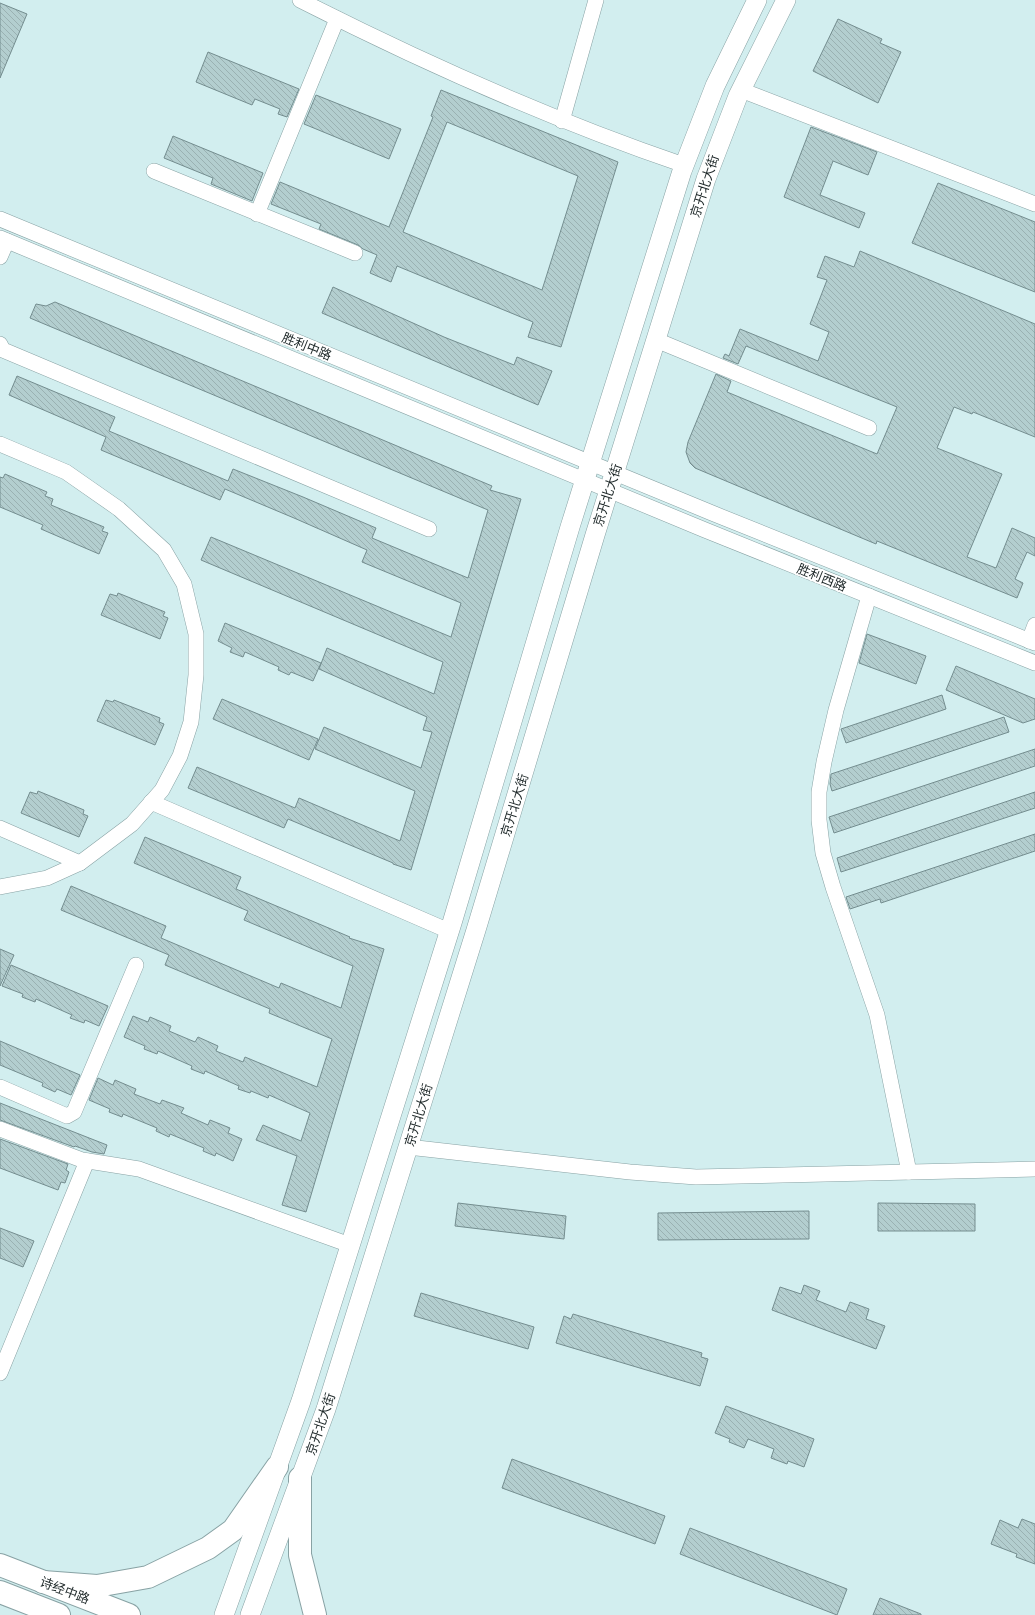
<svg xmlns="http://www.w3.org/2000/svg" width="1035" height="1615" font-family="'Public Sans','Noto Sans SC',sans-serif">
  <style>
    .building { fill: url(#building-back-hatch); stroke: #748d8f; fill-rule: evenodd }
    .lines { fill: none; stroke-linecap: round; stroke-linejoin: round }
    .minor-casing { stroke: #88a2a4; stroke-width: 16 }
    .major-casing { stroke: #88a2a4; stroke-width: 20 }
    .highway-casing { stroke: #88a2a4; stroke-width: 24 }
    .minor { stroke: #fff; stroke-width: 15 }
    .major { stroke: #fff; stroke-width: 19 }
    .highway { stroke: #fff; stroke-width: 22 }
    .labels { text-anchor: middle; stroke-width: 3.5; stroke-linejoin: round; paint-order: stroke }
    .street-label { font-size: 13px; fill: #1e2829; stroke: #fff }
  </style>
  <defs>
    <pattern id="building-back-hatch" width="6" height="6" patternUnits="userSpaceOnUse"><rect width="6" height="6" fill="#b3cecf"/><path d="M-1 5l2 2M0 0l6 6M5-1l2 2" fill="none" stroke="#9ab1b2"/></pattern>
  </defs>
  <rect width="100%" height="100%" fill="#d2eeef"/>
  <g class="building">
    <path d="M0,3L27,14L0,78Z"/>
    <path d="M838,19L882,39L880,43L901,52L878,103L813,71Z"/>
    <path d="M208,52L299,89L287,117L278,114L280,109L255,99L252,105L196,82Z"/>
    <path d="M441,90L618,162L561,347L528,337L533,322L397,266L391,282L370,273L377,255L363,249L358,245L319,229L321,224L271,204L280,182L389,227L433,117L431,116ZM447,122L578,176L542,290L403,232Z"/>
    <path d="M316,95L401,129L389,159L304,124Z"/>
    <path d="M811,127L877,152L868,175L833,161L820,195L865,213L859,228L784,197Z"/>
    <path d="M173,136L263,173L252,201L211,184L213,178L164,158Z"/>
    <path d="M938,183L1035,222V292L912,243Z"/>
    <path d="M860,251L1035,324V437L973,412L972,414L954,407L937,448L1002,474L967,557L996,568L1012,528L1035,538V556L1027,552L1015,579L1023,583L1017,598L877,541L876,544L695,468L690,463L686,452L688,442L716,374L731,381L727,392L877,454L897,407L746,346L738,364L723,358L725,354L729,356L740,329L818,361L829,332L810,324L827,280L817,277L825,256L854,267Z"/>
    <path d="M333,287L444,337L514,365L517,357L552,371L538,405L322,313Z"/>
    <path d="M55,302L492,486L490,490L521,499L411,870L393,864V863L288,819L284,828L188,788L197,767L295,808L299,798L400,841L415,791L315,749L324,727L421,768L432,732L423,730L427,717L319,669L327,648L434,694L443,662L201,560L211,537L451,637L461,603L362,562L367,550L294,518L225,489L220,500L101,450L106,437L9,395L17,376L115,417L109,431L228,481L233,469L303,497L376,528L372,538L468,578L488,510L30,318L36,304L46,306Z"/>
    <path d="M5,474L47,492L45,496L53,499L51,505L104,527L102,531L108,533L99,554L41,529L43,525L0,507V477L3,478Z"/>
    <path d="M118,593L165,612L163,616L168,618L160,639L101,615L110,594L117,596Z"/>
    <path d="M225,623L321,663L313,681L291,672L289,675L278,670L279,667L245,652L243,657L230,652L232,648L218,641Z"/>
    <path d="M867,634L926,656L916,684L859,663Z"/>
    <path d="M956,666L1035,699V719L1023,723L946,690Z"/>
    <path d="M942,695L946,709L846,743L841,729Z"/>
    <path d="M222,699L318,739L309,760L213,719Z"/>
    <path d="M106,700L113,702L114,700L160,718L159,722L164,724L155,745L97,721Z"/>
    <path d="M1004,717L1009,732L832,791L830,784L831,774Z"/>
    <path d="M1035,749V766L834,833L829,817Z"/>
    <path d="M38,791L84,810L83,814L88,816L79,837L21,813L30,792L37,794Z"/>
    <path d="M1035,792V808L841,872L837,858Z"/>
    <path d="M1035,834V851L881,903L880,899L850,909L846,897Z"/>
    <path d="M145,837L241,877L236,889L350,937L349,938L384,949L306,1212L282,1205L297,1156L256,1140L263,1125L301,1141L310,1113L269,1095L268,1098L251,1091L250,1093L238,1089L239,1086L205,1071L204,1074L191,1069L192,1066L158,1051L157,1054L144,1049L145,1046L124,1037L133,1016L148,1022L150,1017L171,1026L169,1031L195,1042L198,1037L218,1046L216,1051L243,1062L245,1057L317,1087L332,1039L269,1013L270,1009L165,965L169,955L61,910L71,886L166,926L161,938L279,988L281,983L341,1008L353,966L244,920L248,911L134,863Z"/>
    <path d="M0,949L14,955L0,986Z"/>
    <path d="M11,965L108,1006L99,1026L85,1020L84,1023L70,1018L72,1015L36,999L35,1002L22,997L23,994L2,986Z"/>
    <path d="M0,1041L80,1075L72,1093L71,1095L57,1089L55,1092L42,1086L43,1083L0,1065Z"/>
    <path d="M98,1078L113,1085L115,1080L136,1089L134,1094L160,1104L162,1100L184,1108L181,1113L208,1125L210,1120L230,1128L228,1133L242,1139L233,1161L216,1153L215,1156L203,1151L204,1148L170,1134L169,1137L156,1131L157,1128L123,1114L122,1117L109,1112L110,1109L89,1100Z"/>
    <path d="M0,1103L107,1145L104,1154L92,1152L75,1146L74,1147L0,1120Z"/>
    <path d="M0,1139L68,1164L66,1170L69,1172L65,1183L61,1182L58,1190L0,1168Z"/>
    <path d="M458,1203L566,1216L564,1239L455,1226Z"/>
    <path d="M878,1203L975,1204V1231H878Z"/>
    <path d="M809,1211V1239L658,1240V1213Z"/>
    <path d="M0,1228L34,1241L23,1267L0,1258Z"/>
    <path d="M804,1285L820,1291L816,1300L846,1312L850,1302L869,1309L866,1319L885,1326L876,1349L772,1310L780,1287L801,1294Z"/>
    <path d="M421,1293L534,1327L528,1349L414,1316Z"/>
    <path d="M573,1314L702,1353L701,1357L708,1359L700,1386L556,1343L564,1316L571,1319Z"/>
    <path d="M726,1406L814,1439L804,1467L788,1461L787,1464L771,1458L774,1449L748,1439L744,1448L729,1442L730,1439L715,1433Z"/>
    <path d="M512,1459L665,1516L655,1544L502,1488Z"/>
    <path d="M1022,1519L1035,1524V1564L1016,1557L1017,1554L991,1544L1000,1520L1018,1528Z"/>
    <path d="M690,1528L847,1589L837,1615L680,1554Z"/>
    <path d="M880,1598L921,1614V1615H873Z"/>
  </g>
  <g class="lines">
    <g class="minor-casing">
      <g id="minor">
        <path d="M300,0C424,63 552,120 684,165"/>
        <path d="M741,90L1035,204"/>
        <path d="M562,121L596,0"/>
        <path d="M154,171L355,253"/>
        <path d="M257,214L337,19"/>
        <path d="M0,219L712,513L1035,643"/>
        <path d="M0,238L705,530L1035,663"/>
        <path d="M0,257L7,241"/>
        <path d="M656,340L869,428"/>
        <path d="M0,344L3,350L429,529"/>
        <path d="M0,444L66,472L119,509L164,550L184,584L196,634V675L191,722L180,756L162,790L132,824L80,863L47,878L0,887"/>
        <path d="M869,596L836,710L824,762L819,792V820L823,853L833,887L877,1015L909,1172"/>
        <path d="M1029,641L1035,625"/>
        <path d="M151,802L449,931"/>
        <path d="M0,828L80,863"/>
        <path d="M0,1087L67,1116L74,1112L136,965"/>
        <path d="M0,1129L82,1160L139,1169L350,1245"/>
        <path d="M408,1147L630,1172L696,1177L1035,1169"/>
        <path d="M0,1373L87,1161"/>
      </g>
    </g>
    <g class="major-casing">
      <g id="major">
        <path d="M224,1615L301,1401L452,923L570,527L682,171L715,86L757,0"/>
        <path d="M250,1615L326,1409L476,930L595,535L706,179L738,96L786,0"/>
      </g>
    </g>
    <g class="highway-casing">
      <g id="highway">
        <path d="M300,1478V1555L315,1615"/>
        <path d="M0,1565L129,1615"/>
        <path d="M43,1582L97,1586L148,1577L208,1548L233,1530L277,1467"/>
        <path d="M0,1592L59,1615"/>
      </g>
    </g>
    <use href="#minor" class="minor"/>
    <use href="#major" class="major"/>
    <use href="#highway" class="highway"/>
  </g>
  <g class="labels">
    <g class="street-label">
      <text transform="translate(704 186) rotate(-72)" y="5">京开北大街</text>
      <text transform="translate(307 346) rotate(22)" y="5">胜利中路</text>
      <text transform="translate(607 495) rotate(-72)" y="5">京开北大街</text>
      <text transform="translate(822 577) rotate(22)" y="5">胜利西路</text>
      <text transform="translate(514 805) rotate(-73)" y="5">京开北大街</text>
      <text transform="translate(418 1115) rotate(-73)" y="5">京开北大街</text>
      <text transform="translate(320 1424) rotate(-71)" y="5">京开北大街</text>
      <text transform="translate(65 1590) rotate(21)" y="5">诗经中路</text>
    </g>
  </g>
</svg>
